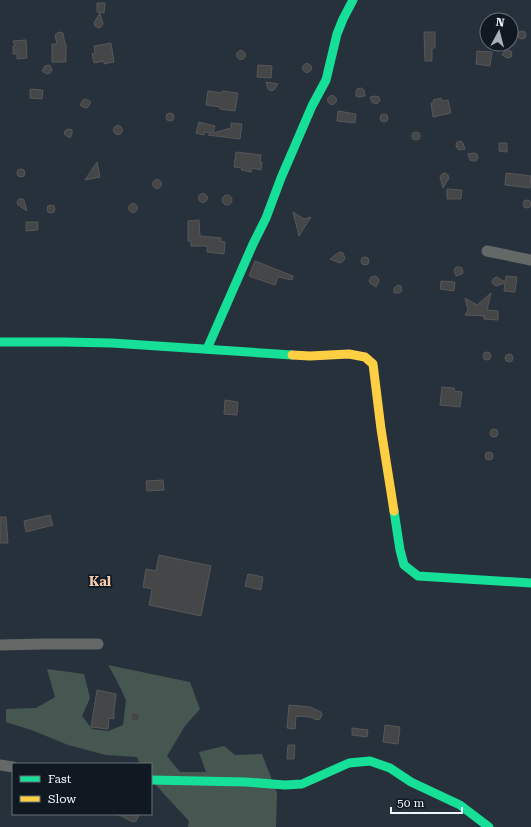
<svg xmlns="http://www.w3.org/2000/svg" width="531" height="827" font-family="'Roboto Serif',serif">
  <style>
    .green { fill: #465751 }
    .building { fill: #454648; stroke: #575759 }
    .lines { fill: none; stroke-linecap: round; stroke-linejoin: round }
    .street { stroke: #646867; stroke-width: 11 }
    .fast { stroke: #16e098; stroke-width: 9 }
    .slow { stroke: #ffcf43; stroke-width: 9 }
    .labels { text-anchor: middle; stroke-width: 3.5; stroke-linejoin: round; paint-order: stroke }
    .quarter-label { font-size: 13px; font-weight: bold; fill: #f6cdb1; stroke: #101921 }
  </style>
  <rect width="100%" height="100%" fill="#26313c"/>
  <path class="green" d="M108,665L190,682L200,709L185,726L167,756L180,772H206L199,752L224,746L235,755L262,754L277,793L276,827H188L189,821L151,780V764H140L137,757L106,755L68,745L34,731L6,722V709L36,708L55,697L47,669L84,674L90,698L82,716L92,729L108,731L123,725L126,700L117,681Z"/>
  <g class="building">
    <path d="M97,3H105L104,13L97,12Z"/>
    <path d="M100,13L103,24L101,27L98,28L95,26L94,23Z"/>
    <circle cx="522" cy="35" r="4"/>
    <path d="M60,32L63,33L65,44H66V62H52V44H57L55,35L57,33Z"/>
    <path d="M424,32H435V48H432V61H425Z"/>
    <path d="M26,40L27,58L17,59V54H13V46H15L13,41Z"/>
    <path d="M111,43L114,62L104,64V61L94,63L92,54L95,53L94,46Z"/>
    <path d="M505,50H509L511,51L512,54L511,57L507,58L502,55Z"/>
    <circle cx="241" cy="55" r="4.5"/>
    <path d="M477,51L492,52L490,66L476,64Z"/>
    <circle cx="307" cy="68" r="4.5"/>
    <path d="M50,65L52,70L50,73L47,74L42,71L45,66Z"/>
    <path d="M258,65L272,66L271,78L257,77Z"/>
    <path d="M266,82L278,84L274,90L271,91L268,89Z"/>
    <path d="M361,88L364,90L365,96L359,97L356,96V92L357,89Z"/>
    <path d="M30,89L43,90L42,99L30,98Z"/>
    <path d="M208,91L222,93V91L238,93L235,111L220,109V107L206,105Z"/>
    <circle cx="332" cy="100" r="4.5"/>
    <path d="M376,96L379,97L380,101L378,103L375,104L372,102L370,97Z"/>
    <path d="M441,98L442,101L448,100L451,113L433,117L431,103H434L433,100Z"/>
    <path d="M86,99L91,102L88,107L85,108L80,105L83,100Z"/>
    <path d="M338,111L356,114L355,123L337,121Z"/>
    <circle cx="170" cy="117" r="4"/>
    <circle cx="384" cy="118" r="4"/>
    <path d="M199,122L215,126L213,133L231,128V123L242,124L240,139L208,135L211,133L205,132L204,135L196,133Z"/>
    <circle cx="118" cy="130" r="4.5"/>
    <path d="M69,129L72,130V134L70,138L65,135L64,132L66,130Z"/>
    <circle cx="416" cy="136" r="4"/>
    <path d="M461,141L463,143L465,149L459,150L457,148L456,145L457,142Z"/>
    <path d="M499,143H507V152L499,151Z"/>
    <path d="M236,152L261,155L260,162H262L261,170L252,168L251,172L241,170L242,168L234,167Z"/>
    <path d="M474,153L477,154L478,158L476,161H473L470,160L468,154Z"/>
    <path d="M97,162L100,177L85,180Z"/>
    <circle cx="21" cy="173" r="4"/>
    <path d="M445,173L448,175L449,178L443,188L440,177L442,174Z"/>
    <path d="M506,173L531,176L530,188L505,185Z"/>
    <circle cx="157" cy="184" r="4.5"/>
    <path d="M447,189L462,190L461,199H447Z"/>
    <circle cx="203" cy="198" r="4.5"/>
    <circle cx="227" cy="200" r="5"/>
    <path d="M19,199H22L24,200L27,211L18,205L17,202Z"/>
    <circle cx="527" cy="204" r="4"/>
    <circle cx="133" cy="208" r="4.5"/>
    <circle cx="51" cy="209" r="4"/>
    <path d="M293,212L304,219L311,217L299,236Z"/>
    <path d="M199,220L200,236L221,238V241L225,242L224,254L207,252V246H191V241H188V221Z"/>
    <path d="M26,222H38V230L26,231Z"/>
    <path d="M340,252L343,253L345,258L344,260L342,262L340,263L330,259L338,253Z"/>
    <circle cx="365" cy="261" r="4"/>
    <path d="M255,261L293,276L292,280L278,277L275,285L249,276Z"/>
    <path d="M456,267H459L462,268L463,272L462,274L456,276L454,270Z"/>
    <path d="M375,276L378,278L379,281L376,287L370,283L369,280L371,277Z"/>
    <path d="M506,276L517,277L515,292L504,291L505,283L496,286L493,284L492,281L494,278L497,277L505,282Z"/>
    <path d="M441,281L455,282L454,291L440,289Z"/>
    <path d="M398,285L401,286L402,291L399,293H394V288Z"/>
    <path d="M491,293L487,310L498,311V320L484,319V316L465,315L468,310L465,298L477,305Z"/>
    <circle cx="487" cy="356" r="4"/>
    <circle cx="509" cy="358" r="4"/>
    <path d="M442,387L454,388V391L462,392L460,407L440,405Z"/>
    <path d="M225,400L238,402L237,415L224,414Z"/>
    <circle cx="494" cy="433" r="4"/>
    <circle cx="489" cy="456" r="4"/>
    <path d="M163,480L164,490L147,491L146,481Z"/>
    <path d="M50,515L53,525L26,532L24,521Z"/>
    <path d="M0,517H6L8,543H0Z"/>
    <path d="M159,555L211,566L201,616L149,605L152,589L143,587L146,569L156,571Z"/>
    <path d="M248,574L263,577L261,590L245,586Z"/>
    <path d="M97,690L116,694L114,711V719L109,718L108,729L91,727Z"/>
    <path d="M289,705L310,707L321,712L322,715L320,719L317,720L310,717L296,716L295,729L287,728Z"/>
    <circle cx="135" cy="717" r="4.5"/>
    <path d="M385,725L400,727L398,744L383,742Z"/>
    <path d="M352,728L368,730L367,737L352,735Z"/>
    <path d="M288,745H295L294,759H287Z"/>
    <path d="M117,814H140L136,821L133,822Z"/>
  </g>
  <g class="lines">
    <g class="street">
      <path d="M487,251L531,260"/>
      <path d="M0,645L44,644H98"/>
      <path d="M0,765L13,767"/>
    </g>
    <g class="fast">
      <path d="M0,342H64L112,343L292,355"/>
      <path d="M207,349L253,244L266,218L281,178L312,106L326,80L337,34L343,19L353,0"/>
      <path d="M394,511L400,550L404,565L418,576L531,583"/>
      <path d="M151,780L246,782L285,785L302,784L349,763L370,761L390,768L411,782L460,805L489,827"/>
    </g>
    <path class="slow" d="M292,355L310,356L349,354L365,357L373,364L381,429L394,511"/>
  </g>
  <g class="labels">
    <g class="quarter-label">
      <text x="100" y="586">Kal</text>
    </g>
  </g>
  <rect x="12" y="763" width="140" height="52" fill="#101921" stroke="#697179"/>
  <rect x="20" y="776" width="20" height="6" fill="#16e098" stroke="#697179"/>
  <text x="48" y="783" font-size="12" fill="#eef6fd">Fast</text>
  <rect x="20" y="796" width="20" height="6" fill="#ffcf43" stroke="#697179"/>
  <text x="48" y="803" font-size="12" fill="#eef6fd">Slow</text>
  <g transform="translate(499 32) rotate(7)"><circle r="19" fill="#101921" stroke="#697179"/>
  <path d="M0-3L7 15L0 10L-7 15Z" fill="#a8b1b9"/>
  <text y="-6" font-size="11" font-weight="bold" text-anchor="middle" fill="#eef6fd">N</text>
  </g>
  <path d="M391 807v6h71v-6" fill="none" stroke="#eef6fd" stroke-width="2"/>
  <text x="397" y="807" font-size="12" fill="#eef6fd" stroke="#101921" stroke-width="3" paint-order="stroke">50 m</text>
</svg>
